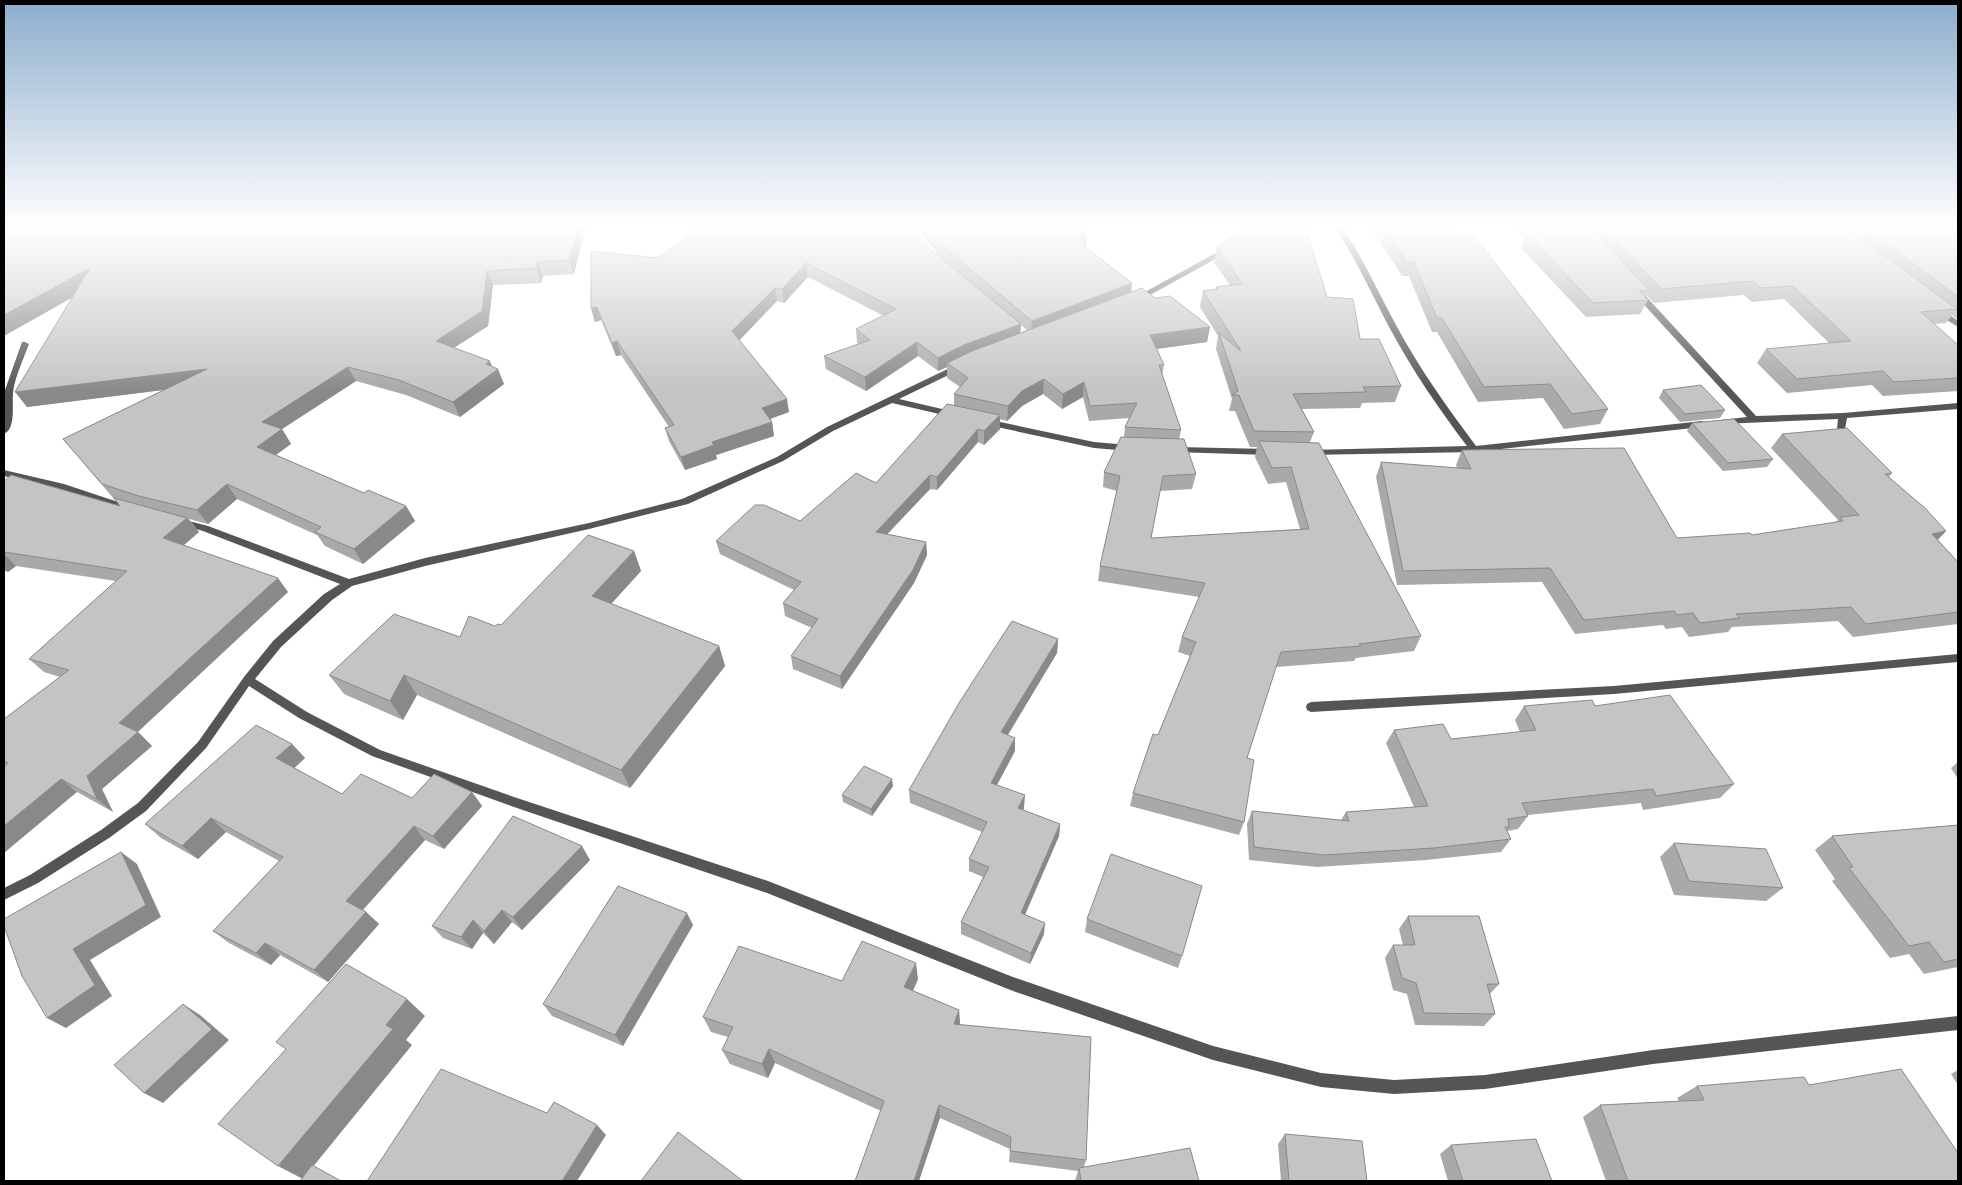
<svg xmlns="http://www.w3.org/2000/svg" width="1962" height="1185" font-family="'Titillium Web',sans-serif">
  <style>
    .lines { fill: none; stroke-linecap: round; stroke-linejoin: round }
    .minor { fill: #555; fill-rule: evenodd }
    .tertiary { fill: #555; fill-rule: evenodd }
    .wall { fill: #a9a9a9; fill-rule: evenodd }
    .shaded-wall { fill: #898989 }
    .building { fill: #c4c4c4; stroke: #898989 }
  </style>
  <rect width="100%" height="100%" fill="#fff"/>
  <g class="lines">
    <g class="minor">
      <path d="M1333,225H1340C1363,256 1377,291 1396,325C1419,368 1447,407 1476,446L1702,421L1706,424L1702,427L1474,452L1308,455L1307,453L1308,451L1311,450L1467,446C1438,408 1411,368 1388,325C1370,291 1355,256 1333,225Z"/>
      <path d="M1223,249L1230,251L1141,300H1138L1134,298Z"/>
      <path d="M1636,292H1642L1756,416L1843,413L1958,403V409L1847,418L1845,429L1852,440L1848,443L1845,442L1837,429L1838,419L1721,424L1720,422L1721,420L1747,417L1636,296Z"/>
      <path d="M22,342H25L29,344C24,358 14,379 13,393C12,405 16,429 4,434L5,390Z"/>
      <path d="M958,364L962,367L961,369L899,399L955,412L956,414L955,416L952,417L892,403L833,431L783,461L688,504L589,529L425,566L352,586L332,600L281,647L255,679L307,712L380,750L514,797L768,881L1013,977L1213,1046L1321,1073L1394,1080L1485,1075L1653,1050L1958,1016V1030L1653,1064L1485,1089L1394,1094L1321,1087L1213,1060L1013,991L767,893L514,807L372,756L299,718L249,686L206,748L146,811L109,838L38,883L4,900V888L30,875L101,830L138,803L198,742L244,677L273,641L324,594L340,584L203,531L178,524L176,522L178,520L181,519L208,526L349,579L425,558L589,523L682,499L777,457L827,427Z"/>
      <path d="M986,419L1094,442L1129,445L1133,448L1129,451L1094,448L983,424L982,422Z"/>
      <path d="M1176,447L1269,449L1273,452L1269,455L1173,452L1172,450Z"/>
      <path d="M4,470L64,484L136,508L138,510L133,513L62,490L4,476Z"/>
      <path d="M1958,654V662L1614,694L1311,712L1307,710L1306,707L1307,704L1311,702L1614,686Z"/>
    </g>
    <path class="tertiary" d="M1936,309H1942L1958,321V327L1936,313Z"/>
  </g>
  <g class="wall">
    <path d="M4,225H586L574,274L543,276L541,283L493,285L488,326L454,348L492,367L504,384L460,417L406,395L356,381L282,429L291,444L276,455L364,493L406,506L415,521L363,564L325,546L317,535L237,499L208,524L189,519L199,532L183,545L288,592L138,732L152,746L102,789L113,812L77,792L6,765L4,763V719L60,677L44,672L29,659L116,581L16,566L8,572L4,571V481L120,506L63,439L164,390L27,407L72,298Z"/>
    <path d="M703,225H1077L1086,246H1085L1131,292L1155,298L1210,327L1207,342L1157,349L1164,365L1162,376L1181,430L1179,439L1196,474L1192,489L1160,491L1151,538L1300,529L1286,482L1268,484L1255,457L1257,447H1250L1235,411H1229L1232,399L1216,349L1218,336L1200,307L1203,291L1215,290L1216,287L1230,285L1214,263L1217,247L1327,297L1360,339L1401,386L1395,402L1362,403L1360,408L1302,409L1314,432L1310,442L1421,636L1414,651L1356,658L1354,661L1276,667L1247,758L1244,822L1239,835L1130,806L1133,793L1158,735L1190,656L1178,652L1182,637L1199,597L1098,581L1100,566L1117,491L1103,487L1104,472L1124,437L1125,427L1129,418L1089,421L1083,397L1062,409L1043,394L1022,406L1007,421L1000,419V429L984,445L978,442L937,490L930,489L887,534L926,542L927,555L914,583L842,689L793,669L791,656L812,628L785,616L783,603L794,590L720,554L716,541L800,521L876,483L954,406V394L960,387L947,378V367L938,371L918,356L866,391L826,369L824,356L859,344L857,343L856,329L884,316L808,277L784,303L777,301L739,340L789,412L770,419L772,422L774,436L716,455L717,459L685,470L669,441L665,428L669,427L621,355L616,356L601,320L595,322L591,308ZM915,230L919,231L939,256L987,296L930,249ZM1021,325L1027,330L1020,333Z"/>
    <path d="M1369,225H1451L1460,237L1608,409L1600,424L1564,429L1543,398L1478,402L1437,332H1432L1409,276H1402Z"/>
    <path d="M1513,225H1958V320L1952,315L1946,323L1934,324L1958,345V391L1883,396L1872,385L1787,393L1757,363L1766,349L1829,343L1784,299L1752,302L1744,295L1654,303L1646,295L1645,297L1648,300L1640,314L1586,317L1521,248L1525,239Z"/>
    <path d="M1663,390L1725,410L1720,418L1680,422L1659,398Z"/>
    <path d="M1692,423L1773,459L1767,467L1723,471L1687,431Z"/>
    <path d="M1782,434L1892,473L1889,477L1946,531L1938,540L1958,562V624L1853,637L1838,621L1732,627L1728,632L1689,637L1682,627L1666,629L1663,625L1575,634L1542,582L1397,585L1376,477L1381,462L1457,468L1456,465L1462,450L1677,538L1752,535L1836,522L1838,520L1771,448Z"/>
    <path d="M634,551L641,571L611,604L719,646L725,666L630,788L417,695L403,720L344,694L329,675L501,625Z"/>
    <path d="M1058,639L1057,653L1008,735L1015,751L997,785L1024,808L1023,810L1060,824L1059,836L1025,914L1044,934L1030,964L961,934V922L983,877L969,871V859L982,832L910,803L909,790Z"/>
    <path d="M1524,706H1595L1734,784L1720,798L1643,810L1641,803L1528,815V816L1518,829L1507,831L1511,839L1501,852L1426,860L1317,867L1249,860L1247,824L1252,811L1341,820L1346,812L1414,807L1386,743L1394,730L1451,739L1520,732L1515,720Z"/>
    <path d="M292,744L305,758L294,768L342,794L412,798L472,792L482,806L444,849L425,840L363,910L366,912L379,924L328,982L280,955L271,965L229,943L213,931L279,861L226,832L198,859L161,838L145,824Z"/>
    <path d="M1958,762V779L1951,768Z"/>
    <path d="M893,786L872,816L843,802L842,795Z"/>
    <path d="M1958,825V967L1924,974L1909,954L1890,958L1832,881L1835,879L1815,850L1832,836Z"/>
    <path d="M1674,843L1783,888L1766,901L1674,895L1660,857Z"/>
    <path d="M590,860L522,930L512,922L494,944L483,933L472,949L443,938L432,926Z"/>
    <path d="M1408,916L1499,984L1490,994L1495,1014L1484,1026L1415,1025L1407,994L1393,990L1385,958L1393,945H1403L1399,929Z"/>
    <path d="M1087,919L1182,956L1178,968L1085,932Z"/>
    <path d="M693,925L623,1046L552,1016L543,1004Z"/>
    <path d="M918,979L913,991L959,1010L960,1025L1086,1160L1084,1167L1199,1181H1075L1078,1171L1009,1162L1010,1149L940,1118L881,1111L775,1063L768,1078L730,1064L722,1050L728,1037L711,1032L703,1017L842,981Z"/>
    <path d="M1958,1070V1085L1951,1074Z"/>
    <path d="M1809,1085L1958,1181H1606L1583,1117L1600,1105L1679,1101L1677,1098L1697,1086Z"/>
    <path d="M1285,1134L1367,1181H1281L1278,1144Z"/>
    <path d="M1451,1145L1552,1181H1448L1440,1154Z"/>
  </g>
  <g class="shaded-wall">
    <path d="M579,225H586L574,274L569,260Z"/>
    <path d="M1087,233L1086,246L1073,251L1074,238Z"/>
    <path d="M538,262L543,276L541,283L536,268Z"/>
    <path d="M806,263L808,277L784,303L782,289Z"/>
    <path d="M90,268L100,282L4,336V315Z"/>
    <path d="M487,271L493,285L488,326L442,355L436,341Z"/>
    <path d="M1132,283L1131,296L1031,334L1032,321Z"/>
    <path d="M775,288L777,301L735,345L732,331Z"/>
    <path d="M597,307L601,320L595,322L591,308Z"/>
    <path d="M1021,324L1020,337L947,363V367L938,371V358L964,345Z"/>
    <path d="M1210,327L1207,342L1148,350L1150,335Z"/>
    <path d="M617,341L621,355L616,356L612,343Z"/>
    <path d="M917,342L918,356L866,391L865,377Z"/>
    <path d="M490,361L494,372L498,369L504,384L460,417L453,402L486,364Z"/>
    <path d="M348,367L356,381L282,429L291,444L267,461L257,447L262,422Z"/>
    <path d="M207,369L217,383L27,407L15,392Z"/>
    <path d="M1044,379L1043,394L1022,406L1007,421L1008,406L1022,391Z"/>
    <path d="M1084,382L1083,397L1062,409L1063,394Z"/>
    <path d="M787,399L789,412L764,421L762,408Z"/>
    <path d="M1000,415V429L984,445V431Z"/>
    <path d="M772,422L774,436L716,455L717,459L685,470L681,457L712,442Z"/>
    <path d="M978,429V442L937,490V477Z"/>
    <path d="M930,475V489L877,545L876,532Z"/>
    <path d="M227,484L237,499L208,524L197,510Z"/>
    <path d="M406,506L415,521L363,564L354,549Z"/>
    <path d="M187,518L199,532L175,553L163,538Z"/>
    <path d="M1946,531L1932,545V534Z"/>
    <path d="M926,542L927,555L914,583L842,689L840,676Z"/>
    <path d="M634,551L641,571L600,616L592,596Z"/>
    <path d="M4,554L16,566L8,572L4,568Z"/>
    <path d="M278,578L288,592L133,736L119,723Z"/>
    <path d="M1058,639L1057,653L1001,746V732Z"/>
    <path d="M719,646L725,666L630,788L621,770Z"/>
    <path d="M404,675L417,695L403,720L390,701Z"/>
    <path d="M138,732L152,746L102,789L113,812L97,799L87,776Z"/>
    <path d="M1015,738V751L991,796V783Z"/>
    <path d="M292,744L305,758L289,773L276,758Z"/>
    <path d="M61,779L77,792L4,853V826Z"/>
    <path d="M892,779L893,786L872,816L871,809Z"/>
    <path d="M472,792L482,806L444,849L433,836Z"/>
    <path d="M1025,795L1024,808L1018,821V808Z"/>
    <path d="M211,818L226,832L198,859L182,846Z"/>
    <path d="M1060,824L1059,836L1021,924V913Z"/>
    <path d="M414,826L425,840L359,914L346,901Z"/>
    <path d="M582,846L590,860L522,930L513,917Z"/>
    <path d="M121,852L137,864L161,917L90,960L112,996L66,1028L47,1018L73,949Z"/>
    <path d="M502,910L512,922L494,944L484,931Z"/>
    <path d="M366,912L379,924L328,982L314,970Z"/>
    <path d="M687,913L693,925L623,1046L615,1035Z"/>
    <path d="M473,920L483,933L472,949L461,937Z"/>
    <path d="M1045,923L1044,934L1030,964L1031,953Z"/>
    <path d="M265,943L280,955L271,965L256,953Z"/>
    <path d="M916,963L918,979L907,1003L904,987Z"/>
    <path d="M407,999L425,1016L406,1040L412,1045L303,1179L278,1166L386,1025Z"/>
    <path d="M183,1004L200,1015L229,1040L163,1103L144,1093Z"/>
    <path d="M959,1010L960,1025L954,1024Z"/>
    <path d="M769,1049L775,1063L768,1078L762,1064Z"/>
    <path d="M939,1105L940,1118L919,1181H914Z"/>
    <path d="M597,1125L606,1135L577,1181H562Z"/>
  </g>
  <g class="building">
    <path d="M4,225H579L569,260L538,262L536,268L487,271L482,311L436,341L490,361L486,364L498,369L453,402L399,380L348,367L262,422L282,429L257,447L364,493L368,490L406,506L354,549L315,532L321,527L227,484L197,510L139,496L102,484L63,439L207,369L15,392L90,268L4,315Z"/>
    <path d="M703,225H911L930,249L1021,324L964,345L938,358L917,342L865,377L824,356L870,340L856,329L896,309L806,263L782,289L775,288L732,331L787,399L762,408L772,422L712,442L714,445L681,457L665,428L674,425L617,341L612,343L597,307L591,308V251L658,258Z"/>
    <path d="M925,225H1077L1087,233L1074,238L1132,283L1032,321L939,243Z"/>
    <path d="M1252,225H1305L1327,297L1353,299L1360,339H1379L1401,386L1363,387L1366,392L1293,394L1314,432L1254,431L1239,395H1232L1238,391L1219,333L1241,351L1203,291L1218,289L1216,287L1242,284L1217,247Z"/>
    <path d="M1383,225H1451L1460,237L1474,236L1608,409L1572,414L1550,384L1484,387L1442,318H1437L1414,262H1407Z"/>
    <path d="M1530,225H1588L1649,290L1639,291L1648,300L1593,303L1527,234H1537Z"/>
    <path d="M1601,225H1843L1957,309L1921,312L1958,345V378L1894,382L1883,371L1797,379L1766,349L1851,341L1793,286L1761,288L1753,281L1661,289Z"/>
    <path d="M1861,225H1958V297Z"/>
    <path d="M1142,288L1155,298L1170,296L1210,327L1150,335L1164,365H1159L1181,430L1125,427L1137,403L1090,406L1084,382L1063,394L1044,379L1022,391L1008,406L954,394L968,378L947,363L972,351Z"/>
    <path d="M1701,385L1725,410L1685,414L1663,390Z"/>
    <path d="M947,404L1000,415L984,431L978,429L937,477L930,475L876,532L926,542L913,570L840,676L791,656L818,619L783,603L801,582L716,541L755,505H764L800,521L856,473L876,483Z"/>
    <path d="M1734,419L1773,459L1728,463L1692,423Z"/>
    <path d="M1847,428L1892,473L1885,474L1925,508L1946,531L1932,534L1958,562V612L1866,624L1851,607L1736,614L1740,618L1700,623L1693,613L1677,615L1674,611L1584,620L1550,568L1403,571L1381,462L1471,469L1462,450L1624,448L1677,538L1750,533L1752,535L1843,521L1840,517L1859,515L1782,434Z"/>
    <path d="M1121,437L1184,439L1196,474L1163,476L1151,538L1309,529L1291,467L1272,468L1259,441L1319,443L1421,636L1359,644L1361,646L1281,652L1247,758L1254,760L1244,822L1133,793L1153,734L1158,735L1196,642L1182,637L1205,583L1100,566L1120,476L1104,472Z"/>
    <path d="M11,475L120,506L114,498L187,518L163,538L278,578L119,723L138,732L87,776L97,799L61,779L4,826V767L8,763L4,761V719L69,670L29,659L127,571L4,552V481Z"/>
    <path d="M588,535L634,551L592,596L719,646L621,770L404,675L390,701L329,675L394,614L460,637L469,616L495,626L498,624L501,625Z"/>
    <path d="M1012,621L1058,639L1001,732L1015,738L991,783L1025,795L1018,808L1060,824L1021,913L1045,923L1031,953L961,922L989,867L969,859L987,822L909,790L959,703Z"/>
    <path d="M1670,695L1734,784L1656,796L1653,789L1522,803L1528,816L1508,819L1509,827H1505L1511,839L1434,848L1324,855L1254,847L1252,811L1349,821L1346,812L1428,806L1394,730L1443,724L1451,739L1536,730L1524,706L1592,700L1595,706Z"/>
    <path d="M256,725L292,744L276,758L342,794L361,774L412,798L434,774L472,792L433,836L414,826L346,901L366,912L314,970L265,943L256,953L213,931L283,857L211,818L182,846L145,824Z"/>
    <path d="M864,766L892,779L871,809L842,795Z"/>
    <path d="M513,816L582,846L513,917L502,910L484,931L473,920L461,937L432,926Z"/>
    <path d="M1958,825V959L1944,962L1929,942L1909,946L1849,868L1853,867L1832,836Z"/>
    <path d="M1674,843L1766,849L1783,888L1689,881Z"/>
    <path d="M121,852L146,905L73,949L95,985L47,1018L22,976L4,926V919Z"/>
    <path d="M1111,854L1202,886L1182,956L1087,919Z"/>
    <path d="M618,886L687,913L615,1035L543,1004Z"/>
    <path d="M1408,916H1479L1499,984H1487L1495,1014L1424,1013L1416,983L1402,978L1393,945H1415Z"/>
    <path d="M862,941L916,963L904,987L959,1010L954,1024L1091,1037L1086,1160L1010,1151L1011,1137L939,1105L914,1181H855L884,1101L769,1049L762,1064L722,1050L733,1027L703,1017L739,946L842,981Z"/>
    <path d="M346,964L407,999L386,1025L393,1029L278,1166L218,1124L286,1049L276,1042Z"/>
    <path d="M183,1004L212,1029L144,1093L114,1065Z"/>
    <path d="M441,1069L547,1113L554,1102L597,1125L562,1181H367Z"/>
    <path d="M1901,1069L1958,1153V1181H1628L1600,1105L1704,1100L1697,1086L1804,1077L1809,1085Z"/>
    <path d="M678,1132L743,1181H641Z"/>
    <path d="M1285,1134L1362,1141L1367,1181H1289Z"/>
    <path d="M1536,1139L1552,1181H1463L1451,1145Z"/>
    <path d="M1190,1148L1199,1181H1081L1079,1168Z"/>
    <path d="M312,1165L341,1181H300Z"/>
  </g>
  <linearGradient id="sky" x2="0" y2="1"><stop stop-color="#8cadcc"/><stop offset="0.58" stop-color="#fff"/><stop offset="1" stop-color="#fff" stop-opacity="0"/></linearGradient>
  <rect width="1962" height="391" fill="url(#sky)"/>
  <rect width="1962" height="1185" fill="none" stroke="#000000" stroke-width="10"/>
</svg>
